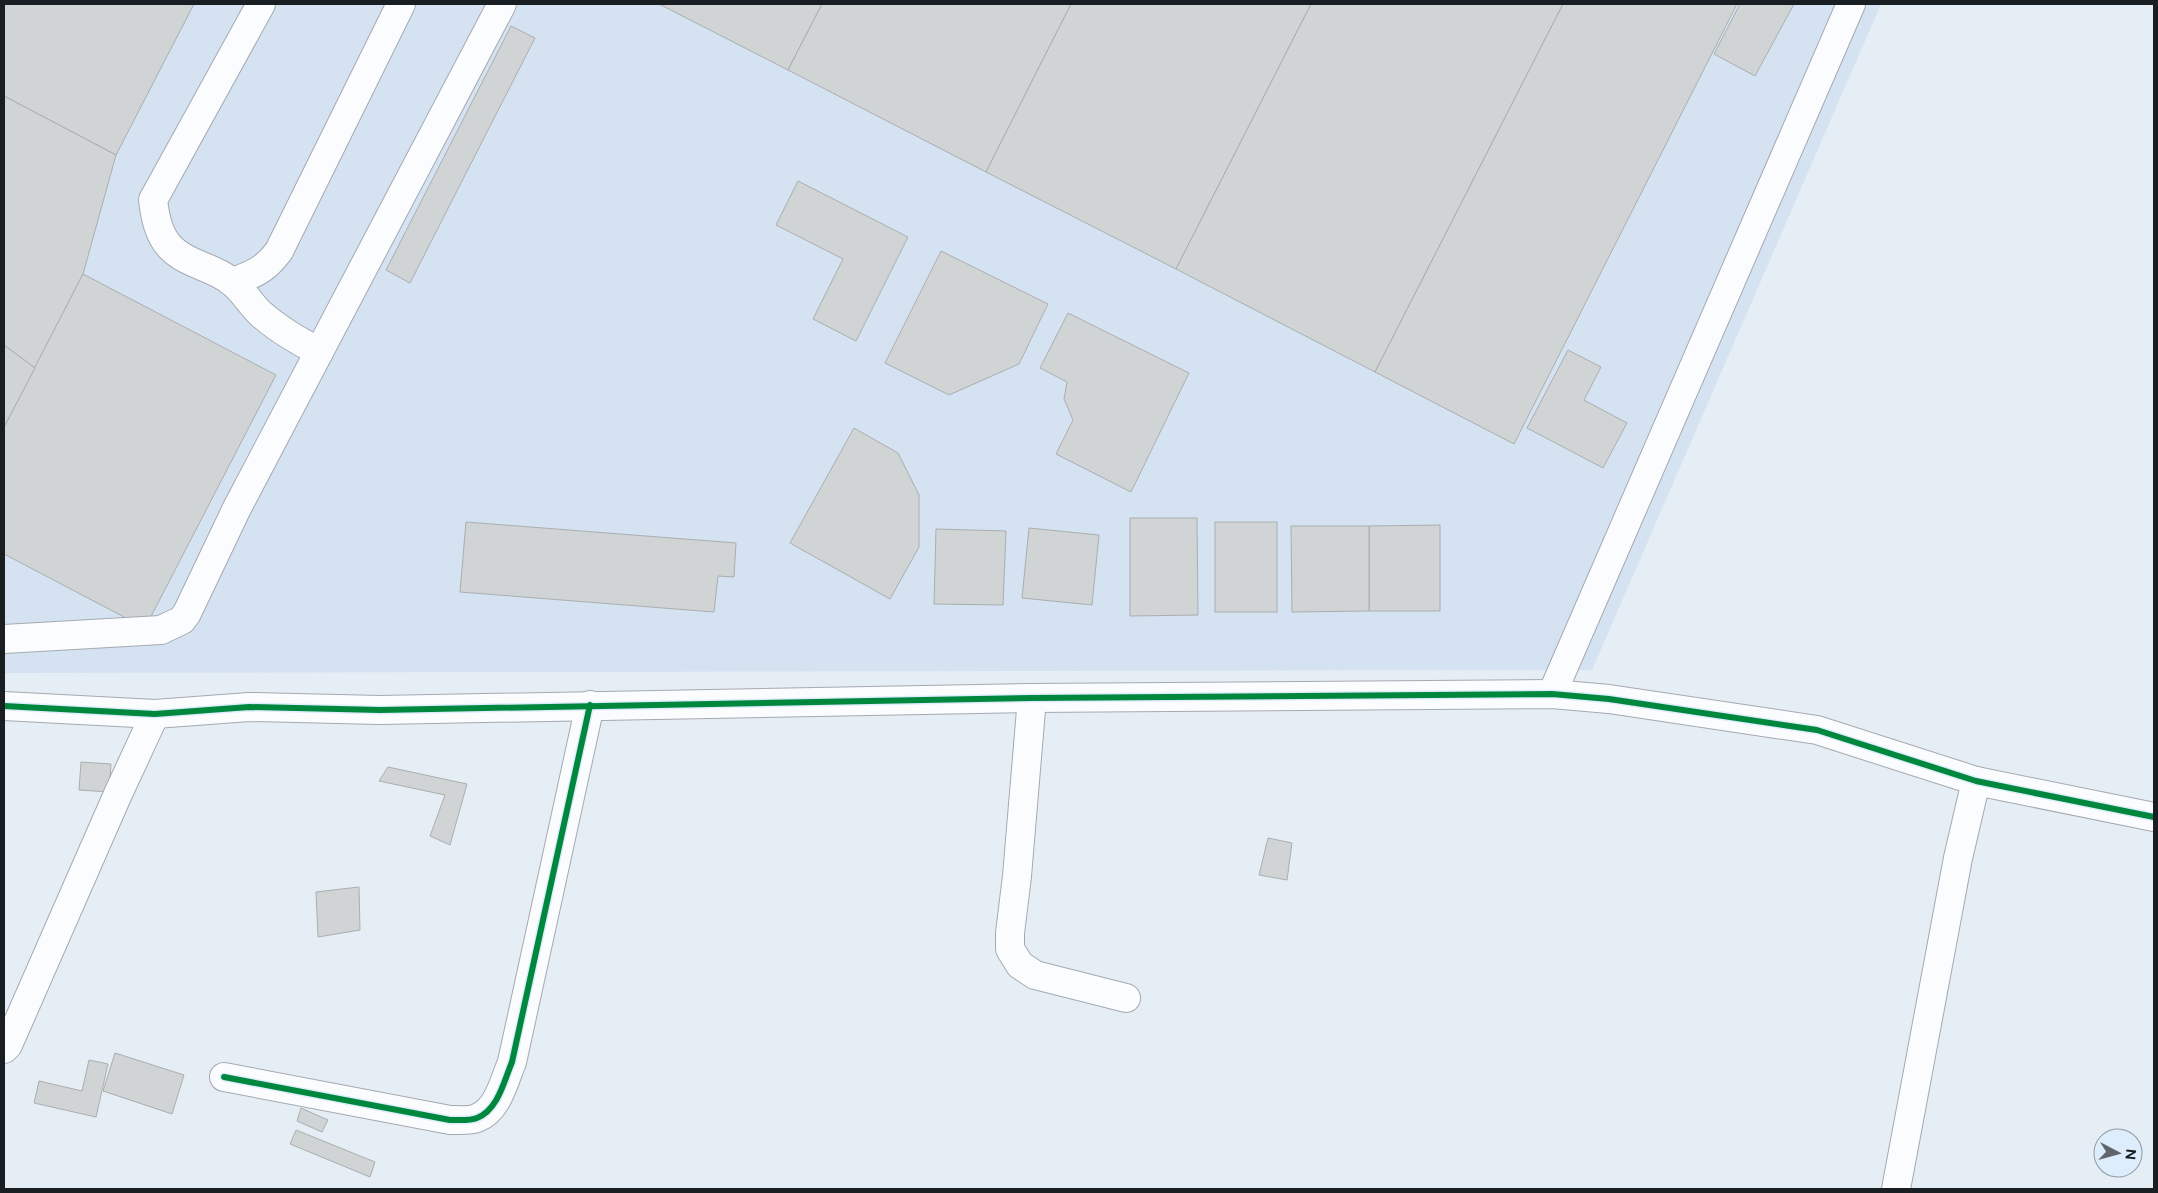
<svg xmlns="http://www.w3.org/2000/svg" width="2158" height="1193" font-family="Figtree,sans-serif">
  <style>
    .built { fill: #d4e2f1 }
    .building { fill: #d0d4d5; stroke: #aaaeaf }
    .lines { fill: none; stroke-linecap: round; stroke-linejoin: round }
    .minor-casing { stroke: #a5aab1; stroke-width: 30 }
    .minor { stroke: #fbfcfe; stroke-width: 28 }
    .cycleway-casing { stroke: #deedfc; stroke-width: 9 }
    .cycleway { stroke: #00873e; stroke-width: 6 }
  </style>
  <rect width="100%" height="100%" fill="#e5edf5"/>
  <path class="built" d="M4,4H1881L1592,670L4,673Z"/>
  <g class="building">
    <path d="M4,4H194L116,155L4,96Z"/>
    <path d="M659,4H822L788,70Z"/>
    <path d="M822,4H1071L986,172L788,70Z"/>
    <path d="M1071,4H1311L1176,269L986,172Z"/>
    <path d="M1311,4H1563L1375,372L1176,269Z"/>
    <path d="M1563,4H1737L1514,444L1375,372Z"/>
    <path d="M1740,4H1794L1755,76L1714,54Z"/>
    <path d="M511,26L535,38L410,283L386,270Z"/>
    <path d="M4,96L116,155L83,274L35,368L4,345Z"/>
    <path d="M798,181L908,237L856,341L813,319L843,259L776,225Z"/>
    <path d="M941,251L1048,304L1019,364L949,395L885,363Z"/>
    <path d="M83,274L276,375L145,628L4,554V427Z"/>
    <path d="M1068,313L1189,373L1131,492L1056,454L1073,420L1064,399L1067,382L1040,368Z"/>
    <path d="M4,345L35,368L4,427Z"/>
    <path d="M1568,350L1601,367L1584,400L1627,423L1603,468L1527,428Z"/>
    <path d="M854,428L898,453L919,495V547L890,599L790,543Z"/>
    <path d="M1130,518H1197L1198,615L1130,616Z"/>
    <path d="M466,522L736,543L734,577L718,576L714,612L460,592Z"/>
    <rect x="1215" y="522" width="62" height="90"/>
    <path d="M1440,525V611H1369V526Z"/>
    <path d="M1291,526H1369V611L1292,612Z"/>
    <path d="M1029,528L1099,535L1092,605L1022,598Z"/>
    <path d="M936,529L1006,531L1003,605L934,604Z"/>
    <path d="M81,762L111,764L109,792L79,790Z"/>
    <path d="M388,767L467,784L450,845L430,836L445,795L379,781Z"/>
    <path d="M1268,838L1292,843L1287,880L1259,875Z"/>
    <path d="M359,887L360,930L318,937L316,892Z"/>
    <path d="M115,1053L184,1075L172,1114L103,1091Z"/>
    <path d="M89,1060L108,1064L96,1117L34,1103L39,1081L82,1091Z"/>
    <path d="M301,1108L328,1120L322,1132L297,1121Z"/>
    <path d="M296,1130L375,1162L370,1177L290,1144Z"/>
  </g>
  <g class="lines">
    <g class="minor-casing">
      <g id="minor">
        <path d="M261,4L153,200C155,216 158,234 170,247C187,265 215,267 233,283C244,292 251,305 261,314C279,330 299,341 319,352"/>
        <path d="M233,282C254,274 265,270 279,251L401,4"/>
        <path d="M4,639L161,630L182,620L187,613L237,508L502,4"/>
        <path d="M1552,694L1851,4"/>
        <path d="M1032,698L1017,876L1010,933V949L1020,965L1035,975L1126,998"/>
        <path d="M4,706L155,714L249,707L380,710L1032,698L1552,694L1609,699L1817,730L1976,781L2154,817"/>
        <path d="M4,1049L8,1045L118,794L155,714"/>
        <path d="M224,1077L450,1120C458,1120 470,1121 477,1118C498,1110 504,1081 512,1062L590,705"/>
        <path d="M1896,1189L1958,858L1976,781"/>
      </g>
    </g>
    <use href="#minor" class="minor"/>
    <g class="cycleway-casing">
      <g id="cycleway">
        <path d="M4,706L155,714L249,707L380,710L1032,698L1552,694L1609,699L1817,730L1976,781L2154,817"/>
        <path d="M224,1077L450,1120C458,1120 470,1121 477,1118C498,1110 504,1081 512,1062L590,705"/>
      </g>
    </g>
    <use href="#cycleway" class="cycleway"/>
  </g>
  <rect width="2158" height="1193" fill="none" stroke="#191e23" stroke-width="10"/>
  <g transform="translate(2118 1153) rotate(96)"><circle r="24" fill="#deedfc" stroke="#8f9aa5"/>
  <path d="M0-4L9 19L0 12L-9 19Z" fill="#60666c"/>
  <text y="-8" font-size="14" font-weight="bold" text-anchor="middle" fill="#191e23">N</text>
  </g>
</svg>
